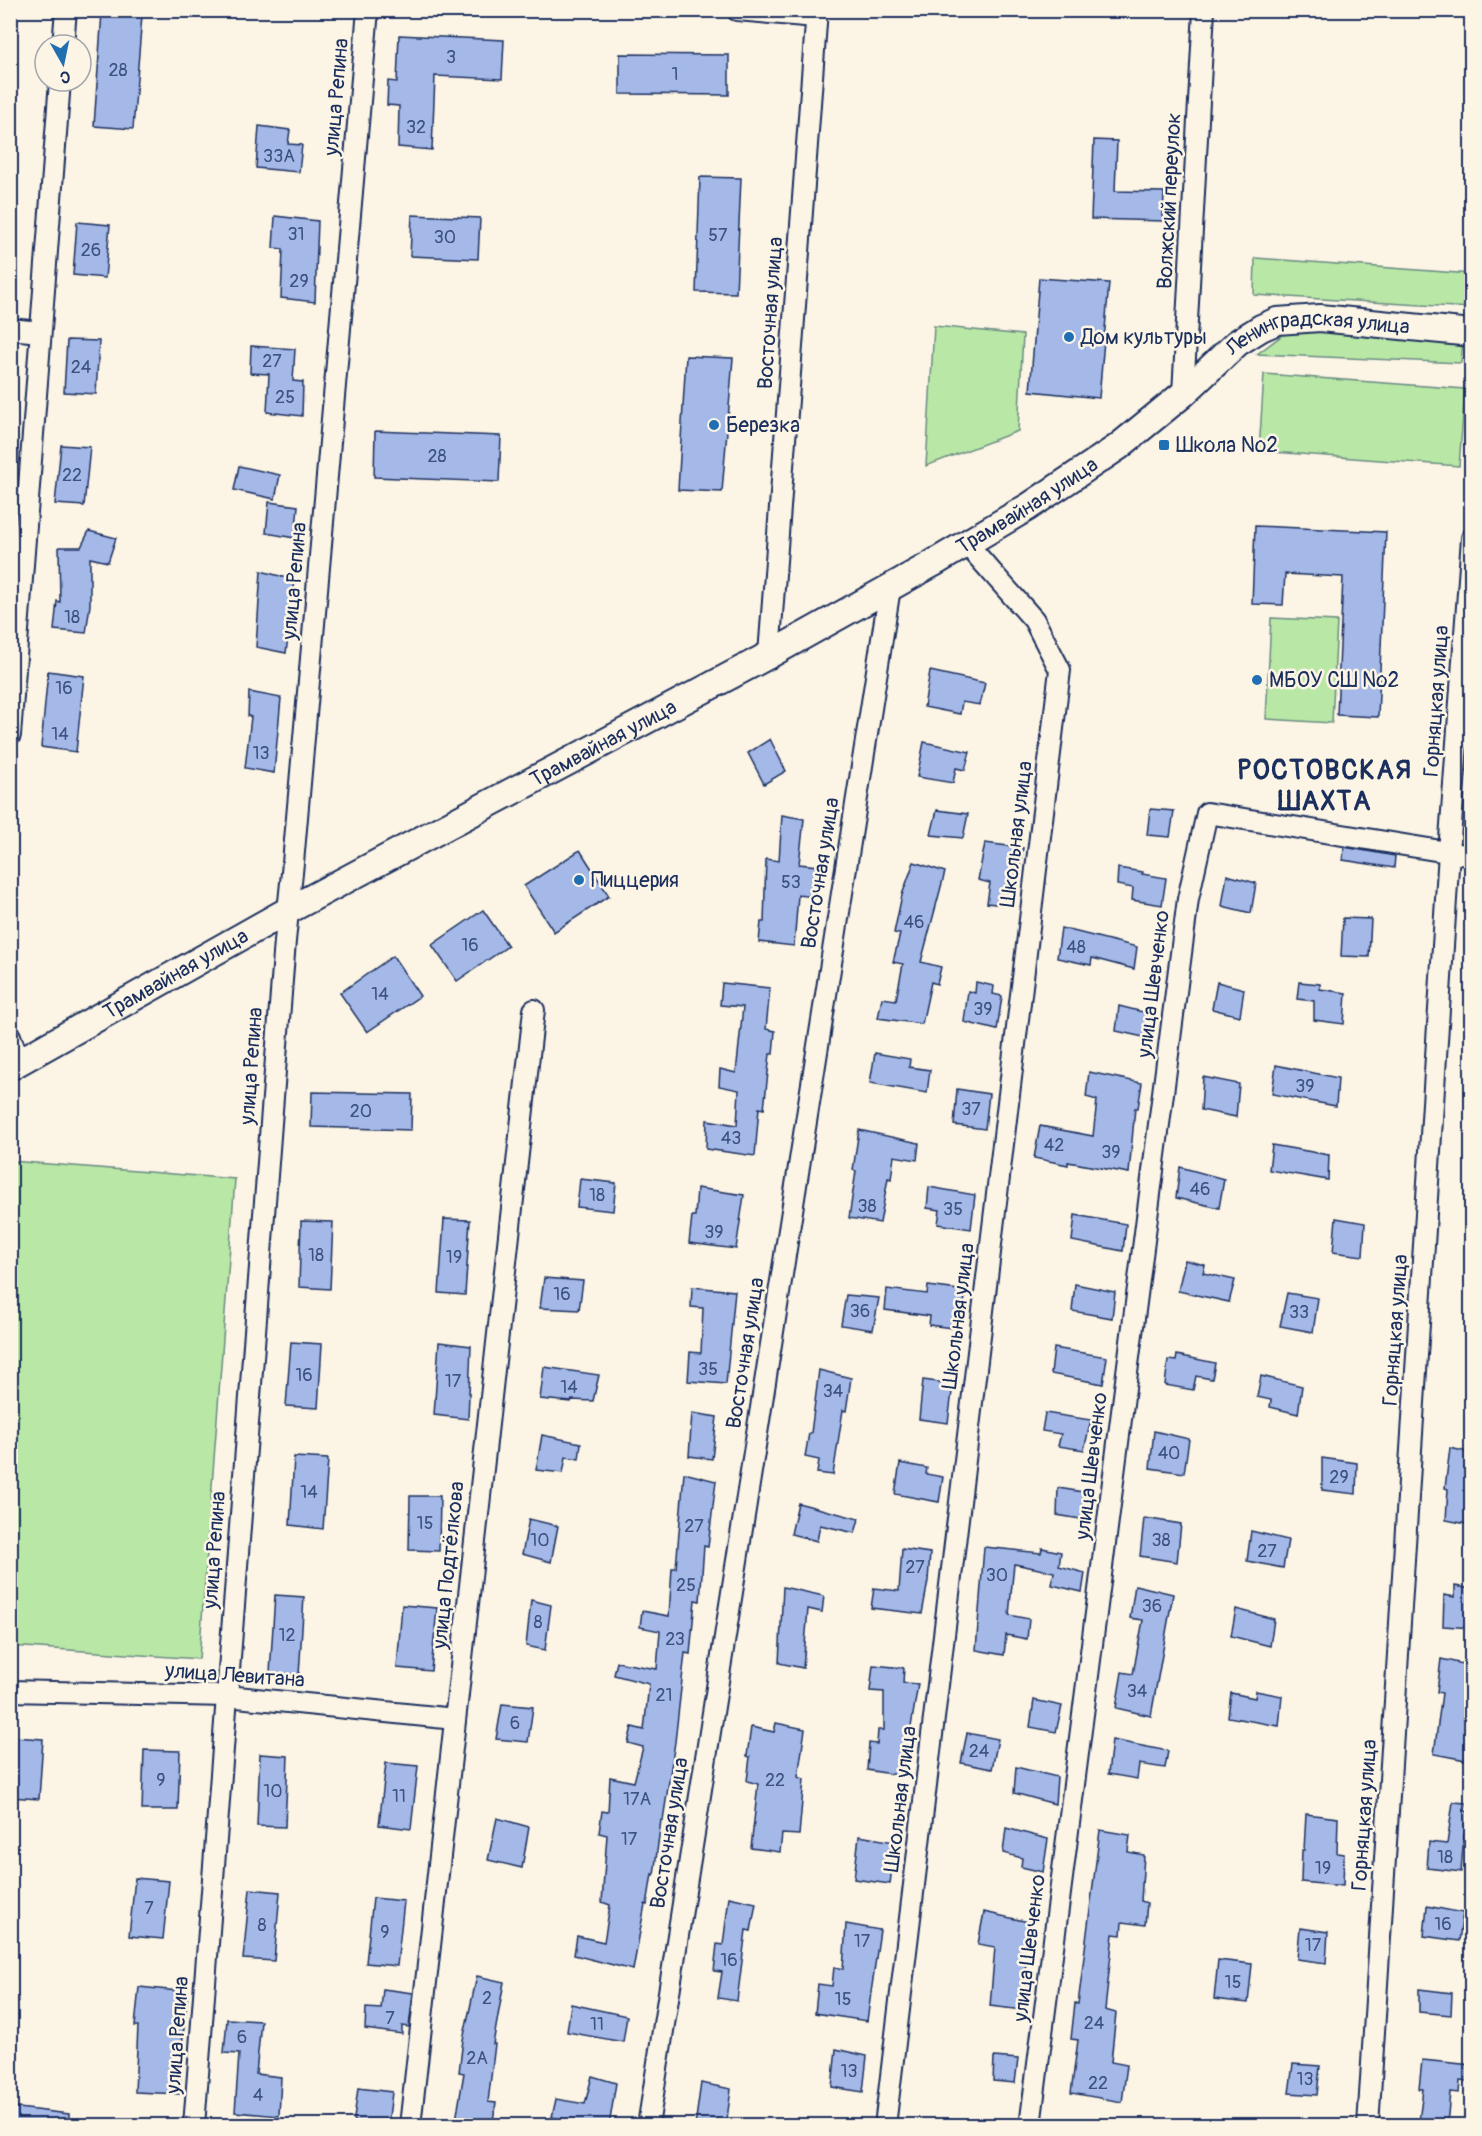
<svg xmlns="http://www.w3.org/2000/svg" width="1482" height="2136" font-family="Pangolin,sans-serif">
  <style>
    .green { fill: #b9e7a6; stroke: #6a8b82; stroke-width: 1.5 }
    .building { fill: #a4b9e8; stroke: #1b2f5e; stroke-width: 1.5 }
    .lines { fill: none; stroke-linecap: round; stroke-linejoin: round }
    .minor-casing { stroke: #1b2f5e; stroke-width: 24 }
    .tertiary-casing { stroke: #1b2f5e; stroke-width: 30 }
    .minor { stroke: #fcf5e5; stroke-width: 20 }
    .tertiary { stroke: #fcf5e5; stroke-width: 26 }
    .poi-dot { fill: #1f6fb2; stroke: #fcf5e5; stroke-width: 2 }
    .labels { text-anchor: middle; stroke-width: 5; stroke-linejoin: round; paint-order: stroke }
    .number-label { font-size: 18px; fill: #3d5280 }
    .street-label { font-size: 21px; fill: #1b2f5e; stroke: #fcf5e5 }
    .poi-label { font-size: 21px; fill: #1b2f5e; stroke: #fcf5e5; text-anchor: start }
    .district-label { font-size: 27px; font-weight: bold; letter-spacing: 1.5px; fill: #1b2f5e; stroke: #fcf5e5 }
  </style>
  <rect width="100%" height="100%" fill="#fcf5e5"/>
  <filter id="ink" filterUnits="userSpaceOnUse"><feTurbulence type="fractalNoise" baseFrequency=".0167" numOctaves="2"/><feDisplacementMap in="SourceGraphic" scale="12" xChannelSelector="R" yChannelSelector="G"/><feConvolveMatrix kernelMatrix="1 2 1 2 8 2 1 2 1" color-interpolation-filters="sRGB"/></filter>
  <g filter="url(#ink)">
    <g class="green">
      <path d="M1255,258L1471,274V308L1254,295Z"/>
      <path d="M934,326L1023,335L1018,431L926,466Z"/>
      <path d="M1312,327L1463,340L1461,363L1257,354L1284,334Z"/>
      <path d="M1264,374L1465,389L1459,466L1259,451Z"/>
      <path d="M1271,618L1337,621L1332,723L1266,719Z"/>
      <path d="M11,1161L235,1179L199,1659L11,1646Z"/>
    </g>
    <g class="building">
      <path d="M102,12L142,15L133,129L94,126Z"/>
      <path d="M399,35L504,40L502,79L435,76L432,150L398,147L399,106L387,105L388,81L397,82Z"/>
      <path d="M620,54L729,55V95L620,94Z"/>
      <path d="M259,126L290,130L288,144L302,145L299,172L256,168Z"/>
      <path d="M1094,140L1117,141L1115,191L1164,192L1163,221L1091,219Z"/>
      <path d="M700,177L741,178L736,293L696,292Z"/>
      <path d="M412,215L480,218L478,259L410,256Z"/>
      <path d="M275,216L318,221L315,302L281,298L283,249L273,248Z"/>
      <path d="M77,222L110,225L105,278L73,275Z"/>
      <path d="M1039,278L1109,283L1099,398L1030,391Z"/>
      <path d="M67,340L99,341L96,394L64,392Z"/>
      <path d="M251,346L295,349L293,381L303,382L302,416L267,412L269,374L250,373Z"/>
      <path d="M686,356L733,358L722,492L678,490Z"/>
      <path d="M375,431L501,436L499,482L374,477Z"/>
      <path d="M61,445L90,447L84,506L55,504Z"/>
      <path d="M239,466L280,475L275,499L234,490Z"/>
      <path d="M269,502L298,506L295,538L266,533Z"/>
      <path d="M1255,526L1386,532L1378,717L1337,715L1343,577L1285,574L1283,605L1252,604Z"/>
      <path d="M89,531L116,538L108,562L90,558V605L86,633L54,630L57,601L60,602L59,547H81Z"/>
      <path d="M261,571L295,580L286,653L256,647Z"/>
      <path d="M48,671L84,676L76,752L41,747Z"/>
      <path d="M930,671L985,683L980,705L962,702L960,714L924,707Z"/>
      <path d="M249,692L281,698L274,773L245,768L251,717L248,716Z"/>
      <path d="M770,739L786,771L764,784L748,753Z"/>
      <path d="M924,742L970,752L965,770L956,768L953,783L917,777Z"/>
      <path d="M1150,809L1174,811L1170,837L1147,835Z"/>
      <path d="M937,810L968,814L963,838L931,835Z"/>
      <path d="M782,815L804,819L799,864L818,866L815,897L798,895L794,946L759,942L761,922H764L766,859L779,861Z"/>
      <path d="M985,843L1023,848L1013,906L987,903L990,883L978,880Z"/>
      <path d="M1344,847L1395,856L1394,868L1343,860Z"/>
      <path d="M580,850L609,896L554,932L524,886Z"/>
      <path d="M914,862L945,872L921,962L941,967L937,984L931,982L922,1024L878,1018L882,998L896,1000L903,964L893,962L900,934L894,933L902,895Z"/>
      <path d="M1118,868L1143,872L1142,874L1166,878L1162,905L1132,900L1133,888L1117,885Z"/>
      <path d="M1227,875L1256,883L1251,913L1222,906Z"/>
      <path d="M483,910L508,946L457,981L432,945Z"/>
      <path d="M1343,918L1371,919L1369,957L1341,956Z"/>
      <path d="M1061,928L1137,947L1134,969L1092,958L1091,965L1057,958Z"/>
      <path d="M393,956L420,996L367,1032L340,993Z"/>
      <path d="M976,982L994,986L993,994L1002,996L997,1030L964,1022L968,991L975,993Z"/>
      <path d="M1217,982L1244,989L1240,1016L1212,1009Z"/>
      <path d="M1299,982L1320,984V989L1346,993L1344,1024L1314,1020V1001L1297,999Z"/>
      <path d="M722,983L770,988L766,1029L775,1031L773,1054H770L764,1109L759,1108L755,1156L706,1149L707,1120L737,1125L739,1090L719,1086L720,1069L736,1073L743,1007L720,1005Z"/>
      <path d="M1119,1006L1151,1014L1148,1038L1116,1031Z"/>
      <path d="M875,1053L910,1059L909,1067L930,1070L927,1093L870,1083Z"/>
      <path d="M1276,1065L1338,1078L1336,1106L1272,1094Z"/>
      <path d="M1089,1072L1142,1083L1138,1108H1135L1129,1173L1068,1162V1165L1034,1158L1040,1126L1093,1136L1097,1100L1086,1097Z"/>
      <path d="M1203,1077L1239,1084L1236,1117L1201,1110Z"/>
      <path d="M957,1089L989,1094L985,1129L954,1125Z"/>
      <path d="M312,1092L412,1094L411,1130L311,1127Z"/>
      <path d="M859,1130L919,1143L917,1160L894,1156L891,1179L888,1178L880,1223L849,1218L856,1171L853,1170Z"/>
      <path d="M1272,1145L1329,1155L1328,1180L1269,1170Z"/>
      <path d="M1180,1167L1224,1179L1219,1208L1176,1198Z"/>
      <path d="M580,1179L616,1183L613,1211L577,1207Z"/>
      <path d="M929,1187L975,1195L971,1229L938,1224L940,1210L927,1208Z"/>
      <path d="M697,1188L744,1195L736,1249L689,1243L692,1216H695Z"/>
      <path d="M1075,1215L1126,1224L1123,1251L1072,1241Z"/>
      <path d="M1336,1218L1365,1223L1363,1256L1333,1252Z"/>
      <path d="M444,1219L470,1220L465,1295L439,1293Z"/>
      <path d="M301,1221L333,1222L330,1289L299,1287Z"/>
      <path d="M1185,1260L1205,1265L1203,1273L1235,1280L1229,1302L1178,1291Z"/>
      <path d="M544,1278L583,1281L579,1310L540,1308Z"/>
      <path d="M1075,1284L1115,1292L1112,1318L1072,1311Z"/>
      <path d="M928,1286L966,1291L960,1329L929,1325L930,1316L885,1310L887,1289L927,1294Z"/>
      <path d="M692,1287L735,1291L726,1384L688,1381L690,1352L701,1353L703,1308L691,1307Z"/>
      <path d="M1287,1293L1318,1298L1313,1332L1280,1326Z"/>
      <path d="M846,1295L879,1298L873,1330L841,1325Z"/>
      <path d="M291,1342L322,1344L318,1408L286,1406Z"/>
      <path d="M439,1342L471,1346L468,1419L434,1415Z"/>
      <path d="M1054,1348L1107,1357L1103,1384L1051,1374Z"/>
      <path d="M1177,1355L1215,1363L1212,1379L1196,1376L1193,1390L1165,1385L1168,1360L1176,1361Z"/>
      <path d="M544,1367L599,1375L593,1401L572,1400L571,1402L540,1399Z"/>
      <path d="M819,1370L851,1378L846,1411L843,1410L833,1475L817,1473L819,1460L805,1457L809,1433H811Z"/>
      <path d="M1261,1376L1302,1386L1298,1414L1270,1407L1271,1400L1257,1397Z"/>
      <path d="M923,1380L953,1384L948,1423L919,1419Z"/>
      <path d="M692,1413L717,1417L712,1459L689,1456Z"/>
      <path d="M1045,1413L1091,1420L1084,1450L1058,1446L1061,1434L1042,1431Z"/>
      <path d="M1154,1431L1189,1439L1184,1473L1150,1468Z"/>
      <path d="M542,1435L581,1443L579,1459L566,1457L563,1473L536,1470Z"/>
      <path d="M1450,1448L1472,1453V1525L1446,1520L1448,1489L1445,1488Z"/>
      <path d="M294,1457L328,1459L323,1529L290,1525Z"/>
      <path d="M1322,1458L1357,1463L1356,1494L1322,1490Z"/>
      <path d="M900,1463L927,1468L926,1474L943,1477L939,1502L895,1494Z"/>
      <path d="M684,1473L716,1481L708,1547L704,1546L700,1601L695,1600L690,1654L685,1653L675,1742L663,1820H661L654,1875L652,1874L647,1905L645,1904L633,1970L574,1955L577,1936L604,1942L610,1905L602,1902L607,1835L599,1833L602,1811L608,1812L610,1777L634,1782L643,1747L628,1743L632,1727L644,1730L649,1684L614,1675L617,1662L657,1669L660,1631L640,1627L642,1611L669,1616L672,1568H676Z"/>
      <path d="M1058,1488L1089,1493L1086,1520L1057,1515Z"/>
      <path d="M410,1496H440L439,1551L409,1550Z"/>
      <path d="M798,1503L859,1519L855,1533L820,1525L817,1541L791,1534Z"/>
      <path d="M1144,1518L1181,1524L1177,1562L1140,1556Z"/>
      <path d="M529,1519L558,1526L551,1562L522,1554Z"/>
      <path d="M1251,1531L1288,1540L1283,1568L1247,1561Z"/>
      <path d="M984,1547L1041,1553L1042,1548L1061,1552L1059,1566L1085,1573L1082,1592L1052,1585L1054,1572L1014,1564L1009,1615L1029,1619L1027,1639L1006,1635L1004,1655L976,1650Z"/>
      <path d="M902,1549L930,1553L928,1581L922,1614L871,1608L874,1588L899,1591Z"/>
      <path d="M1135,1585L1173,1594L1151,1716L1116,1708L1122,1672L1133,1674L1143,1620L1130,1618Z"/>
      <path d="M1455,1586L1472,1589V1628L1443,1626L1444,1595L1455,1597Z"/>
      <path d="M783,1587L824,1596L822,1612L808,1609L803,1668L779,1663Z"/>
      <path d="M275,1595L304,1597L299,1675L270,1673Z"/>
      <path d="M531,1600L551,1605L545,1650L526,1646Z"/>
      <path d="M402,1605L437,1608L431,1671L397,1668Z"/>
      <path d="M1236,1609L1274,1619L1270,1646L1231,1636Z"/>
      <path d="M1441,1659L1472,1666V1701L1466,1760L1434,1754L1442,1693L1437,1692Z"/>
      <path d="M873,1665L904,1668L903,1683L918,1684L903,1776L867,1770L869,1743L877,1744L878,1730H884V1692L870,1691Z"/>
      <path d="M1256,1691L1282,1696L1279,1726L1228,1717L1231,1693L1255,1698Z"/>
      <path d="M1034,1700L1062,1706L1056,1732L1030,1727Z"/>
      <path d="M502,1704L533,1707L528,1742L496,1739Z"/>
      <path d="M776,1723L805,1729L798,1777L804,1779L799,1835L782,1834L780,1852L751,1848L758,1784L747,1781L750,1757L747,1756L751,1727L774,1732Z"/>
      <path d="M967,1733L998,1739L992,1769L961,1763Z"/>
      <path d="M13,1737L43,1739L39,1799L10,1797Z"/>
      <path d="M1112,1740L1168,1751L1165,1768L1139,1764L1137,1779L1108,1774Z"/>
      <path d="M144,1750L180,1751L178,1810H142Z"/>
      <path d="M260,1754L288,1756L285,1827L257,1826Z"/>
      <path d="M386,1763L418,1766L411,1829L379,1825Z"/>
      <path d="M1016,1767L1057,1777L1055,1804L1014,1793Z"/>
      <path d="M1453,1802L1466,1803L1465,1811L1472,1813V1835L1464,1834L1461,1872L1427,1868L1429,1842L1447,1844Z"/>
      <path d="M1306,1814L1338,1818L1337,1853L1344,1854L1343,1886L1301,1882L1302,1850H1304Z"/>
      <path d="M497,1818L529,1827L522,1868L488,1860Z"/>
      <path d="M1006,1828L1048,1839L1043,1872L1021,1867L1022,1858L1003,1853Z"/>
      <path d="M1100,1830L1130,1835L1128,1852L1144,1855L1141,1901L1147,1903L1145,1925L1122,1922L1121,1935L1113,1934L1105,2010L1116,2013L1111,2062L1127,2065L1122,2102L1071,2093L1078,2040L1071,2039L1075,2003L1078,2004Z"/>
      <path d="M859,1836L895,1842L890,1884L854,1879Z"/>
      <path d="M135,1878L169,1881L163,1939L129,1936Z"/>
      <path d="M250,1889L280,1892L274,1961L243,1959Z"/>
      <path d="M729,1897L756,1903L751,1931L746,1930L737,2001L718,1998L722,1972L714,1971L717,1944L723,1945Z"/>
      <path d="M373,1898L404,1901L397,1966L366,1963Z"/>
      <path d="M1427,1906L1463,1913L1459,1941L1424,1936Z"/>
      <path d="M984,1912L1033,1923L1023,1981L1022,2010L990,2006L995,1947L978,1944Z"/>
      <path d="M846,1924L880,1930L867,2021L815,2013L818,1984L832,1986L834,1967L843,1969Z"/>
      <path d="M1300,1928L1328,1932L1326,1963L1297,1959Z"/>
      <path d="M1218,1960L1252,1964L1248,2003L1214,1999Z"/>
      <path d="M477,1976L504,1982L493,2044H495L488,2102L496,2103L492,2126H455L464,2073L459,2072L463,2040Z"/>
      <path d="M139,1987L188,1992L181,2054L180,2094L135,2092L138,2026H135Z"/>
      <path d="M383,1989L413,1993L409,2027L402,2026V2034L365,2029L366,2008L381,2009Z"/>
      <path d="M1419,1989L1452,1993L1451,2015L1419,2012Z"/>
      <path d="M571,2004L627,2016L623,2042L567,2032Z"/>
      <path d="M227,2019L261,2021L256,2074L281,2077L279,2116L235,2112L239,2054L224,2053Z"/>
      <path d="M836,2049L867,2056L863,2092L832,2087Z"/>
      <path d="M994,2057L1018,2059L1015,2083L993,2081Z"/>
      <path d="M1422,2060L1472,2065V2082L1460,2081L1459,2093L1450,2092L1447,2126L1419,2122L1423,2089H1419Z"/>
      <path d="M1293,2064L1320,2066L1317,2095L1289,2093Z"/>
      <path d="M592,2076L616,2083L609,2126H564L565,2120L552,2117L556,2099L585,2104Z"/>
      <path d="M701,2083L731,2089L726,2126H695Z"/>
      <path d="M358,2088L392,2092L388,2126H353Z"/>
      <path d="M10,2107L69,2114V2126H10Z"/>
    </g>
    <g class="lines">
      <g class="minor-casing">
        <g id="minor">
          <path d="M737,10L816,17"/>
          <path d="M63,45L66,10"/>
          <path d="M10,329L40,332"/>
          <path d="M1183,394L1204,10"/>
          <path d="M769,655L817,10"/>
          <path d="M10,735L60,81"/>
          <path d="M10,1036L19,1062"/>
          <path d="M10,1691L227,1696L455,1719"/>
          <path d="M194,2126L285,941L293,863L368,10"/>
          <path d="M410,2126L534,1010"/>
          <path d="M648,2126L890,588"/>
          <path d="M885,2126L1060,670L1034,620L967,544"/>
          <path d="M1030,2126L1188,899L1207,813L1472,856"/>
          <path d="M1368,2126L1449,852L1472,538"/>
        </g>
      </g>
      <g class="tertiary-casing">
        <g id="tertiary">
          <path id="s1" d="M10,1067L287,911L769,655L932,564L1028,507L1118,447L1183,394L1237,343L1261,328L1277,321L1320,318L1472,333"/>
        </g>
      </g>
      <use href="#minor" class="minor"/>
      <use href="#tertiary" class="tertiary"/>
    </g>
  </g>
  <g class="poi-dot">
    <circle cx="1069" cy="337" r="6"/>
    <circle cx="714" cy="425" r="6"/>
    <rect x="1158" y="439" width="12" height="12" rx="3"/>
    <circle cx="1257" cy="680" r="6"/>
    <circle cx="579" cy="880" r="6"/>
  </g>
  <g class="labels">
    <g class="number-label">
      <text x="451" y="63">3</text>
      <text x="118" y="76">28</text>
      <text x="675" y="80">1</text>
      <text x="416" y="133">32</text>
      <text x="279" y="162">33А</text>
      <text x="296" y="240">31</text>
      <text x="718" y="241">57</text>
      <text x="445" y="243">30</text>
      <text x="91" y="256">26</text>
      <text x="299" y="287">29</text>
      <text x="272" y="367">27</text>
      <text x="81" y="373">24</text>
      <text x="285" y="403">25</text>
      <text x="437" y="462">28</text>
      <text x="72" y="481">22</text>
      <text x="72" y="623">18</text>
      <text x="64" y="694">16</text>
      <text x="60" y="740">14</text>
      <text x="261" y="759">13</text>
      <text x="791" y="888">53</text>
      <text x="914" y="928">46</text>
      <text x="470" y="951">16</text>
      <text x="1076" y="953">48</text>
      <text x="380" y="1000">14</text>
      <text x="983" y="1015">39</text>
      <text x="1305" y="1092">39</text>
      <text x="971" y="1115">37</text>
      <text x="361" y="1117">20</text>
      <text x="731" y="1144">43</text>
      <text x="1054" y="1151">42</text>
      <text x="1111" y="1158">39</text>
      <text x="1200" y="1195">46</text>
      <text x="597" y="1201">18</text>
      <text x="867" y="1212">38</text>
      <text x="953" y="1215">35</text>
      <text x="714" y="1238">39</text>
      <text x="316" y="1261">18</text>
      <text x="454" y="1263">19</text>
      <text x="562" y="1300">16</text>
      <text x="860" y="1317">36</text>
      <text x="1299" y="1318">33</text>
      <text x="708" y="1375">35</text>
      <text x="304" y="1381">16</text>
      <text x="453" y="1387">17</text>
      <text x="569" y="1393">14</text>
      <text x="833" y="1397">34</text>
      <text x="1169" y="1459">40</text>
      <text x="1339" y="1483">29</text>
      <text x="309" y="1498">14</text>
      <text x="425" y="1529">15</text>
      <text x="694" y="1532">27</text>
      <text x="540" y="1546">10</text>
      <text x="1161" y="1546">38</text>
      <text x="1267" y="1557">27</text>
      <text x="915" y="1573">27</text>
      <text x="997" y="1581">30</text>
      <text x="686" y="1591">25</text>
      <text x="1152" y="1612">36</text>
      <text x="538" y="1628">8</text>
      <text x="287" y="1641">12</text>
      <text x="675" y="1645">23</text>
      <text x="1137" y="1697">34</text>
      <text x="664" y="1701">21</text>
      <text x="515" y="1729">6</text>
      <text x="979" y="1757">24</text>
      <text x="161" y="1786">9</text>
      <text x="775" y="1786">22</text>
      <text x="273" y="1797">10</text>
      <text x="399" y="1802">11</text>
      <text x="637" y="1805">17А</text>
      <text x="629" y="1845">17</text>
      <text x="1445" y="1863">18</text>
      <text x="1323" y="1874">19</text>
      <text x="149" y="1914">7</text>
      <text x="1443" y="1930">16</text>
      <text x="262" y="1931">8</text>
      <text x="385" y="1938">9</text>
      <text x="862" y="1947">17</text>
      <text x="1313" y="1951">17</text>
      <text x="729" y="1966">16</text>
      <text x="1233" y="1988">15</text>
      <text x="487" y="2004">2</text>
      <text x="843" y="2005">15</text>
      <text x="390" y="2024">7</text>
      <text x="1094" y="2029">24</text>
      <text x="597" y="2030">11</text>
      <text x="242" y="2043">6</text>
      <text x="477" y="2064">2А</text>
      <text x="849" y="2077">13</text>
      <text x="1305" y="2085">13</text>
      <text x="1098" y="2089">22</text>
      <text x="258" y="2101">4</text>
    </g>
    <g class="street-label">
      <text transform="translate(336 97) rotate(-85)" y="7">улица Репина</text>
      <text transform="translate(1169 201) rotate(-87)" y="7">Волжский переулок</text>
      <text transform="translate(770 313) rotate(-86)" y="7">Восточная улица</text>
      <text dy="7" stroke="none"><textPath href="#s1" startOffset="1512">Ленинградская улица</textPath></text>
      <text dy="7" stroke="none"><textPath href="#s1" startOffset="1162">Трамвайная улица</textPath></text>
      <text transform="translate(294 581) rotate(-85)" y="7">улица Репина</text>
      <text transform="translate(1436 701) rotate(-86)" y="7">Горняцкая улица</text>
      <text dy="7" stroke="none"><textPath href="#s1" startOffset="676">Трамвайная улица</textPath></text>
      <text transform="translate(1016 834) rotate(-83)" y="7">Школьная улица</text>
      <text transform="translate(820 873) rotate(-81)" y="7">Восточная улица</text>
      <text dy="7" stroke="none"><textPath href="#s1" startOffset="190">Трамвайная улица</textPath></text>
      <text transform="translate(1153 984) rotate(-83)" y="7">улица Шевченко</text>
      <text transform="translate(251 1066) rotate(-86)" y="7">улица Репина</text>
      <text transform="translate(958 1316) rotate(-83)" y="7">Школьная улица</text>
      <text transform="translate(1395 1330) rotate(-86)" y="7">Горняцкая улица</text>
      <text transform="translate(745 1353) rotate(-81)" y="7">Восточная улица</text>
      <text transform="translate(1091 1466) rotate(-83)" y="7">улица Шевченко</text>
      <text transform="translate(214 1550) rotate(-86)" y="7">улица Репина</text>
      <text transform="translate(448 1565) rotate(-84)" y="7">улица Подтёлкова</text>
      <text transform="translate(235 1675) rotate(4)" y="7">улица Левитана</text>
      <text transform="translate(900 1799) rotate(-83)" y="7">Школьная улица</text>
      <text transform="translate(1364 1815) rotate(-86)" y="7">Горняцкая улица</text>
      <text transform="translate(669 1833) rotate(-81)" y="7">Восточная улица</text>
      <text transform="translate(1029 1948) rotate(-83)" y="7">улица Шевченко</text>
      <text transform="translate(177 2035) rotate(-86)" y="7">улица Репина</text>
    </g>
    <g class="poi-label">
      <text x="1081" y="344">Дом культуры</text>
      <text x="726" y="432">Березка</text>
      <text x="1176" y="452">Школа №2</text>
      <text x="1269" y="687">МБОУ СШ №2</text>
      <text x="591" y="887">Пиццерия</text>
    </g>
    <g class="district-label">
      <text x="1325" y="779">РОСТОВСКАЯ<tspan x="1325" dy="31">ШАХТА</tspan></text>
    </g>
  </g>
  <rect width="1482" height="2136" fill="none" stroke="#fcf5e5" stroke-width="36"/>
  <rect x="18" y="18" width="1446" height="2100" fill="none" stroke="#1b2f5e" stroke-width="2" filter="url(#ink)"/>
  <g transform="translate(63 63) rotate(171)"><circle r="28" fill="#fcf5e5" stroke="#a2a6af" stroke-width="1.5"/>
  <path d="M0-4.5L10 22L0 15L-10 22Z" fill="#1f6fb2"/>
  <text y="-9" font-size="16" font-weight="bold" text-anchor="middle" fill="#1b2f5e">С</text>
  </g>
</svg>
